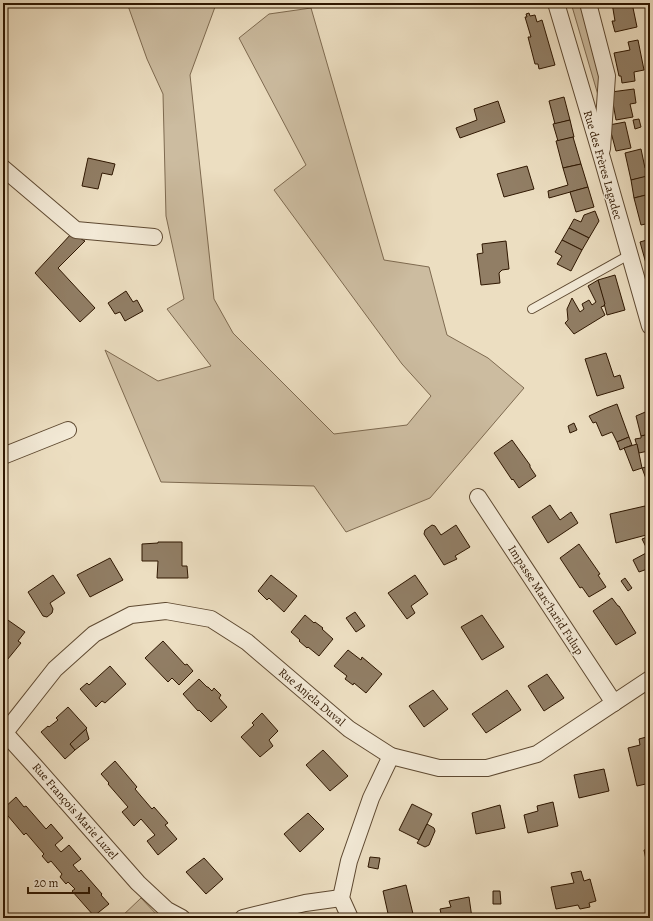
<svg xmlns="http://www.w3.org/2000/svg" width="653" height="921" font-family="Alegreya,serif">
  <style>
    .green { fill: #ccbca0; stroke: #7e6a50 }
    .building { fill: #917e65; stroke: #2f1701 }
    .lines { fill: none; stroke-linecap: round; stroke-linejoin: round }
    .service-casing { stroke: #5e4931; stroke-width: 10 }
    .minor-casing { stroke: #5e4931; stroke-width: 18 }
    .service { stroke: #f3ead7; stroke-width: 8 }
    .minor { stroke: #f3ead7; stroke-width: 16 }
    .labels { text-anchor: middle; stroke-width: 3; stroke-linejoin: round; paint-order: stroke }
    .street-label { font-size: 12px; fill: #2f1701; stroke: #f3ead7 }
  </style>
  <rect width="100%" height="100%" fill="#ecdec1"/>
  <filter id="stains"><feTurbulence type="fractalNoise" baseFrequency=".005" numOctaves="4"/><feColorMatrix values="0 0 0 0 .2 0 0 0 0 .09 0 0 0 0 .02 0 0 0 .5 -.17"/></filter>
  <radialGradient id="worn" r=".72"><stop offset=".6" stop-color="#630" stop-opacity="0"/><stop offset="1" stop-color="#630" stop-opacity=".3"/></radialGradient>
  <g class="green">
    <path d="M127,3H209L215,7L190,75L214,299L233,333L334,434L407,425L431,396L402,364L274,190L306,165L239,38L269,14L311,8L384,260L429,267L447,335L488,358L524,388L430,498L346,532L314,486L161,482L105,350L158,381L211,366L167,309L184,299L166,216L163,94L147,59Z"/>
    <path d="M571,3H580L594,51L600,79L598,95Z"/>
    <path d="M141,898L160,918H120Z"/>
  </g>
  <g class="building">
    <path d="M612,3H632L637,27L615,32L612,21H615Z"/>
    <path d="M529,13L530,16L535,15L537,22L542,20L555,65L539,69L538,64H535L528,37H531L525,17H527L526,14Z"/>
    <path d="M638,40L644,70L634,72L635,81L622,83L621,76H619L614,53L630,50L628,42Z"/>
    <path d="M634,89L636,103L630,104L633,117L616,120L611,92Z"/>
    <path d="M564,97L570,120L555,124L549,101Z"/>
    <path d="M498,101L505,122L460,138L456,128L477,120L474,109Z"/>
    <path d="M639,119L641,127L635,129L633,120Z"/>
    <path d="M570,120L574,137L558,141L553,124Z"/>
    <path d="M625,122L631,148L616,151L609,125Z"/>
    <path d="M573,137L581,164L563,168L556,141Z"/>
    <path d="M641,149L645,168L650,166V176L631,180L625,153Z"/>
    <path d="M88,158L115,164L112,175L102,173L98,189L82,186Z"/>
    <path d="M581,164L588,187L549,198L548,191L568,185L563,168Z"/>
    <path d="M527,166L534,189L504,197L497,174Z"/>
    <path d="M647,176L650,194L634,198L631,180Z"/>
    <path d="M588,187L594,207L576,212L570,192Z"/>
    <path d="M650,194V223L641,225L634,198Z"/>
    <path d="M595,211L599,221L589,238L569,228L574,219L581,222L584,215Z"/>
    <path d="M569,228L589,238L582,250L562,240Z"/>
    <path d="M72,233L83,240L85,241L58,268L95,308L80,322L35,273Z"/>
    <path d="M650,239V267H647L640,242Z"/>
    <path d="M562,240L582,250L571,271L557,264L562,256L555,252Z"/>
    <path d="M506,241L509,269L502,270L499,273L500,283L481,285L477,254L483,253L482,244Z"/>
    <path d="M615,275L625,310L607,315L598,280Z"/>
    <path d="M598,280L605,304L604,305V306L601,307L605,315L574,334L565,323L568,320L567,309L572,298L580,312L584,309L582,304L589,300L592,305L596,302L588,286Z"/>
    <path d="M126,291L133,302L137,300L143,311L125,321L120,312L115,314L108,303Z"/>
    <path d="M606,353L614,377L620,375L624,388L597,396L585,359Z"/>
    <path d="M617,404L629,437L617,442L612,432L602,436L596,422L593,423L589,416L604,409Z"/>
    <path d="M650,410V434L641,436L636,416Z"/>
    <path d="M574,423L577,430L570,433L568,426Z"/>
    <path d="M650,434V456L648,451L639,453L635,439L641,438V436Z"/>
    <path d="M629,437L632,445L620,450L617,442Z"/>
    <path d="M512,440L530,465V467L536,476L519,488L513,479L512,480L494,453Z"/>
    <path d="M637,444L642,468L633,471L624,448Z"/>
    <path d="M650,466V483L648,484L642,468Z"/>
    <path d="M550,505L560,520L571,512L578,523L548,543L532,517Z"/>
    <path d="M645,506L647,512H649L650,515V534L616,543L610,514Z"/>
    <path d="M432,525L435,526L441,535L456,525L470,547L455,556L457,559L444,565L424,534L425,530Z"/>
    <path d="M650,536V555L642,539Z"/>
    <path d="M158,542H182V566H187L188,578H157L158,561H142V544L158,543Z"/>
    <path d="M579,544L600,574L598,575L606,587L589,597L582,587L580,588L560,558Z"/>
    <path d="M648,552L650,555V568L639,572L633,560Z"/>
    <path d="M110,558L123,580L90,597L77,575Z"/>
    <path d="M53,575L65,593L50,603L53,609L52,613L47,617L43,616L28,592Z"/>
    <path d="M271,575L297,596L284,612L269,598L267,600L258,591Z"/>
    <path d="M415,575L428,594L411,606L415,613L407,619L388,593Z"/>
    <path d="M625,578L632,588L628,591L621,581Z"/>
    <path d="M612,598L618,606H619L636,633L616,645L593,611Z"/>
    <path d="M355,612L365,626L356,632L346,618Z"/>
    <path d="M305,615L314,623L315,622L323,628L322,629L333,639L319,656L308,647L307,648L299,641L300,640L291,632Z"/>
    <path d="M482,615L504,647L482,660L461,627Z"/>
    <path d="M5,618L25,632L18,641L21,643L3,665V621Z"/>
    <path d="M163,641L185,665L187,664L193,671L179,685L172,678L168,682L145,658Z"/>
    <path d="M348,650L361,660L362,657L382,674L366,693L354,683L353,685L345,679L347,676L334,666Z"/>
    <path d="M110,666L126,684L105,703L102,701L96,707L80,689L87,683L89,685Z"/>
    <path d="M547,674L564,698L544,711L528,686Z"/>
    <path d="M199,679L207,687H208L212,691L214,688L221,695L219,698L227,707L211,722L199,710L198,711L183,694Z"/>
    <path d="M433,690L448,709L424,727L409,706Z"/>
    <path d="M507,690L521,710L486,733L472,714Z"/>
    <path d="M68,707L87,728L70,744L75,750L65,759L41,732L48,726L49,727L58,720L56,718Z"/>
    <path d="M262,713L278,731L269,740L273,746L260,757L241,737L254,725L252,723Z"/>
    <path d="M86,729L89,739L75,750L70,744Z"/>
    <path d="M650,736V783L637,786L628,748L640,745L639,739Z"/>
    <path d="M323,750L348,776L330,791L306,765Z"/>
    <path d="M115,761L137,787L135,789L152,809L154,807L168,823L165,825L177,839L158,855L147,841L155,835L141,819L134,826L122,812L128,807L108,784L109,783L101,774Z"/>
    <path d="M604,769L609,791L579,798L574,775Z"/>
    <path d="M16,797L24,807L26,806L46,829L51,824L63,838L55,845L61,852L69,845L81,859L73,865L79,872L81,870L102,894L101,895L109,904L94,916L72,891L75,889L68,882L66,884L60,877L62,874L51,861L48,863L42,856L44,854L26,833L24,835L3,810V809Z"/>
    <path d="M553,802L558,826L528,833L524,815L538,811L537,806Z"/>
    <path d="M412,804L432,814L419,840L399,830Z"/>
    <path d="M500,805L505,828L476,834L472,813Z"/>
    <path d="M308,813L324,829L300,852L284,834Z"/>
    <path d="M427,824L434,828L435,831L429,845L425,847L417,843L419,840Z"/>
    <path d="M650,849V879L644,850Z"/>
    <path d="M370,857L380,858L378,869L368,867Z"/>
    <path d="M204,858L223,879L206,894L186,872Z"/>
    <path d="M581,871L584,881L590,879L596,901L589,903L590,907L580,909L578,905L556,909L551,887L574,883L571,873Z"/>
    <path d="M406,885L414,918H389L383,891Z"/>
    <path d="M493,891H500L501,904H493Z"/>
    <path d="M469,897L472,918H442L440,909L451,907L449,901Z"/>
  </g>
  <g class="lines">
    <g class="service-casing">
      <path id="service" d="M532,309L629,255"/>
    </g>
    <g class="minor-casing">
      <g id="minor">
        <path d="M556,3L602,158L650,326"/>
        <path d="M588,3L607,76L602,149"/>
        <path d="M3,168L76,230L154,237"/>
        <path d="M3,456L68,430"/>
        <path d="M478,497L614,703"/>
        <path d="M5,733L33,764L138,883L167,910L182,918"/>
        <path d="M3,735L55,669L94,634L131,615L166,611L211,619L247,642L349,729L391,756L439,768H487L537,754L650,679"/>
        <path d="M243,918L305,903L341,898"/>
        <path d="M350,918L341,898L349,861L371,798L391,756"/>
      </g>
    </g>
    <use href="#service" class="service"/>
    <use href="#minor" class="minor"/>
  </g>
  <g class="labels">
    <g class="street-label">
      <text transform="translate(603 165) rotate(74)" y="4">Rue des Frères Lagadec</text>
      <text transform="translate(546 600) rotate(57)" y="4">Impasse Marc'harid Fulup</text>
      <text transform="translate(312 697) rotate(40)" y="4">Rue Anjela Duval</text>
      <text transform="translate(75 811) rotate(49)" y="4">Rue François Marie Luzel</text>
    </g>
  </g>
  <rect width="653" height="921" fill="none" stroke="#ecdec1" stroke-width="16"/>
  <rect x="4" y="4" width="645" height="913" fill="none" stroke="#2f1701" stroke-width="2"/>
  <rect x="8" y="8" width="637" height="905" fill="none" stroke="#2f1701"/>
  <path d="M28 887v6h61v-6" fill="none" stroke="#2f1701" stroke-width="2"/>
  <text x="34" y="887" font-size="12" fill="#2f1701" stroke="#f3ead7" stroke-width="3" paint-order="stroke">20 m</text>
  <rect width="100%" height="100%" filter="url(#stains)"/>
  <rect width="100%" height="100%" fill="url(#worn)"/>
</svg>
